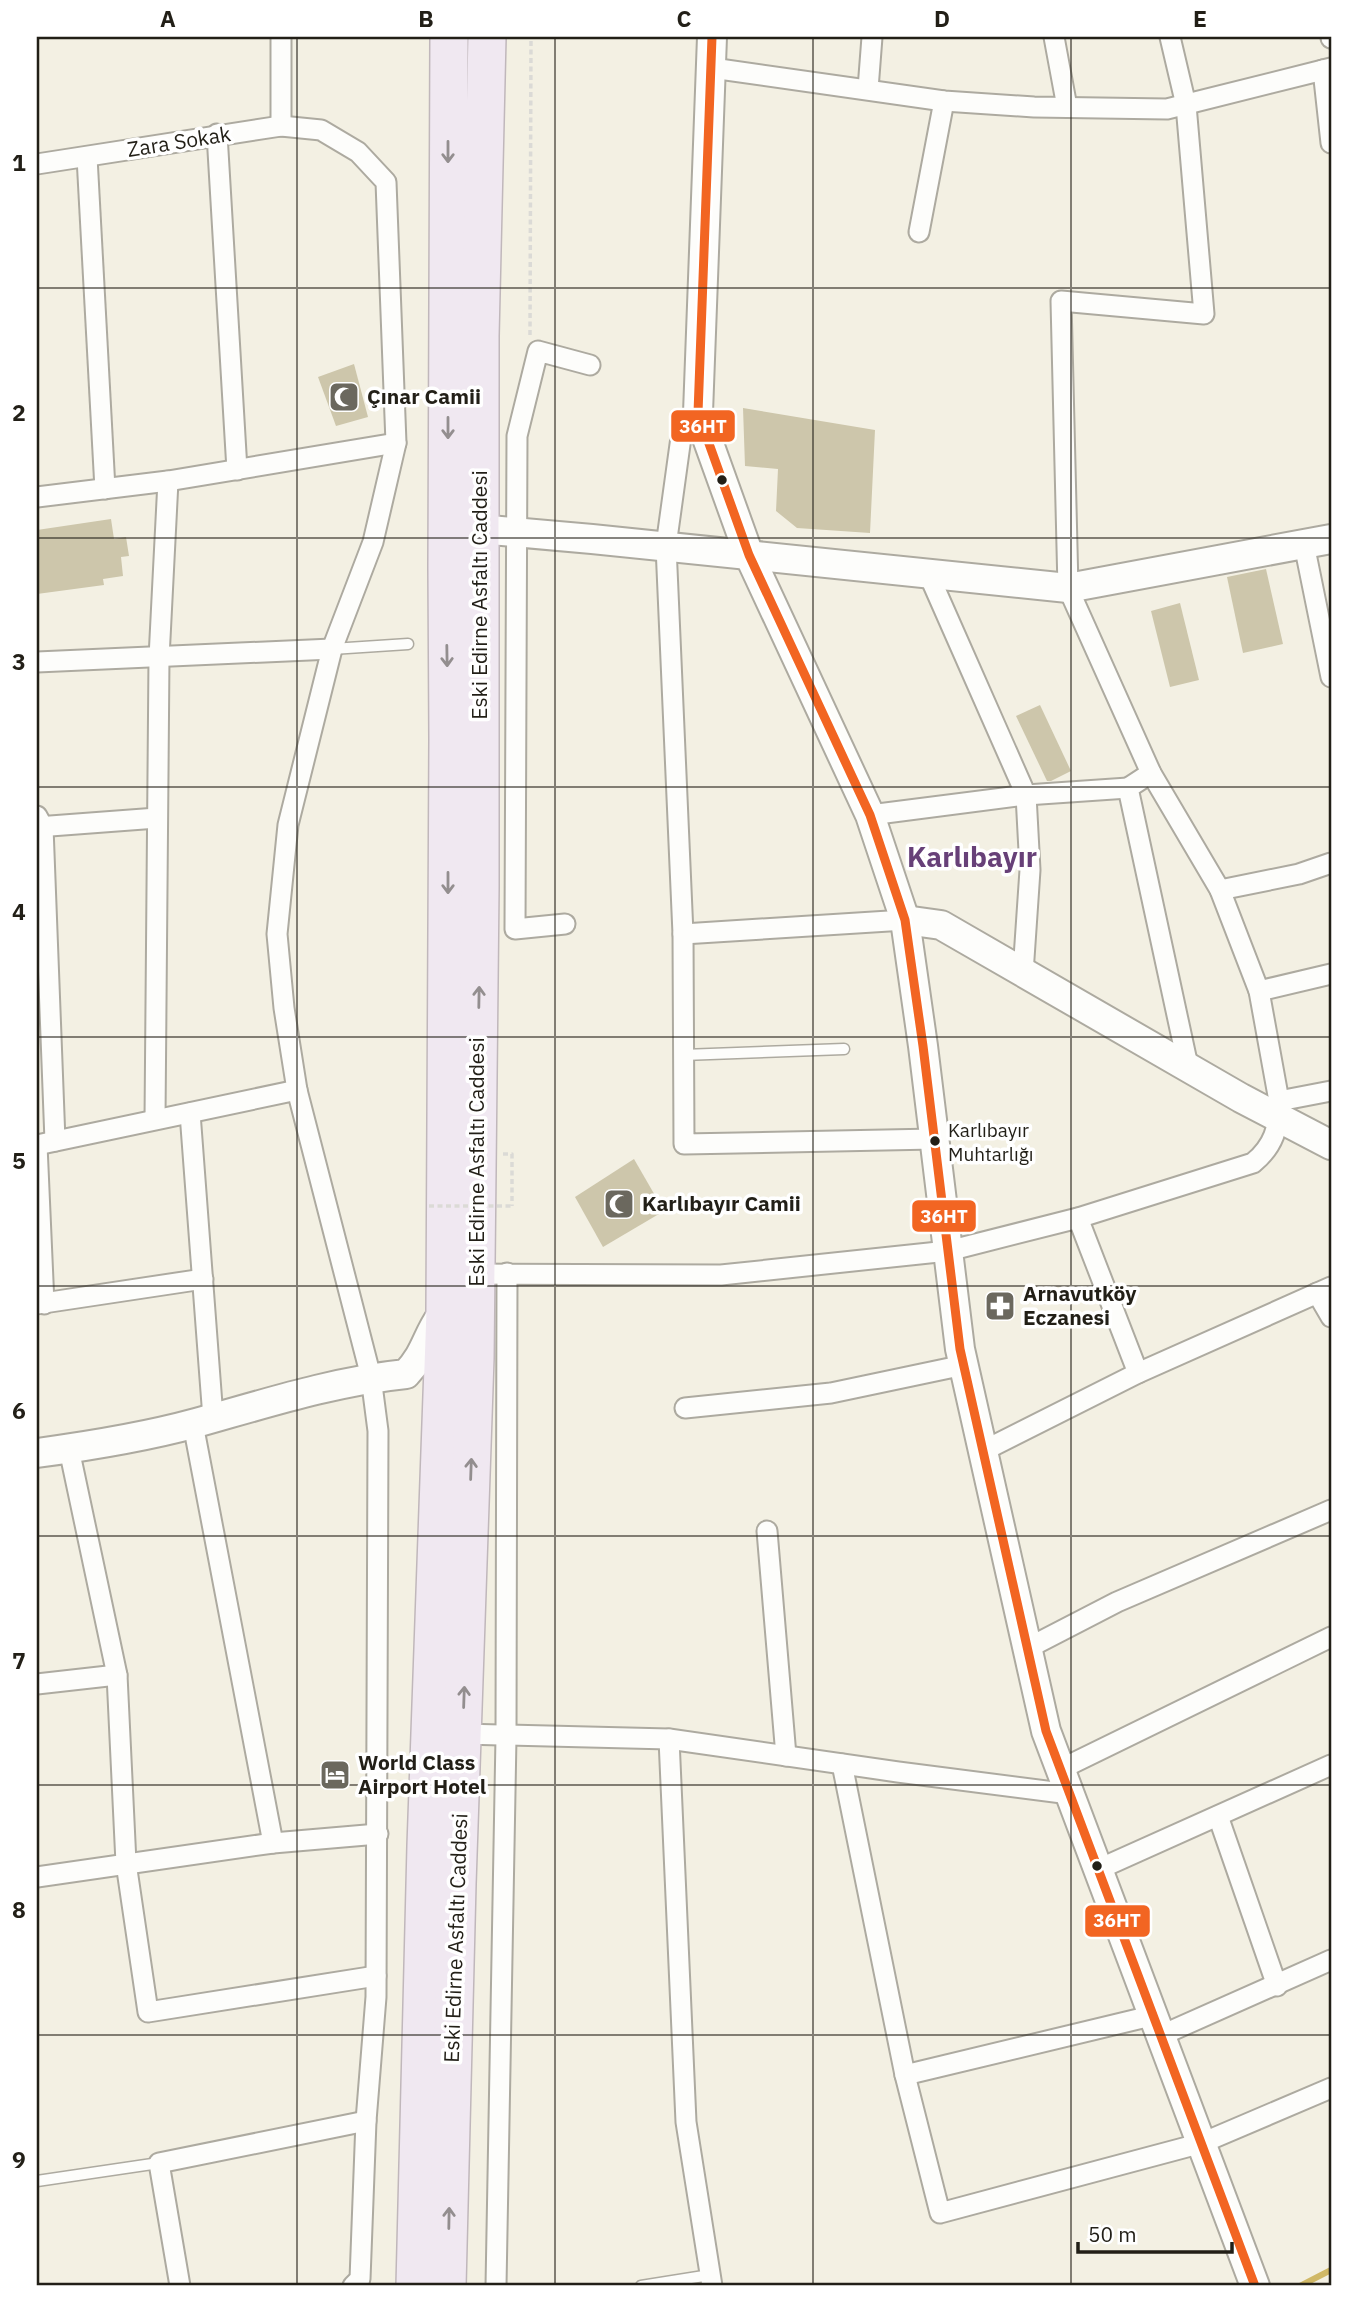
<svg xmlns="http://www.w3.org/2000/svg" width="1368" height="2323" font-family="'IBM Plex Sans',sans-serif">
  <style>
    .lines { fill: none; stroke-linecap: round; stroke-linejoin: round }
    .stream { stroke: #d0b866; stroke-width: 6 }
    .building { fill: #cdc6ab }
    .lane-casing { stroke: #adaaa0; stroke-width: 13 }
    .street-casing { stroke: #adaaa0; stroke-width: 23 }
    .secondary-casing { stroke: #adaaa0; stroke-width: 32 }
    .highway-casing { stroke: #c0b7bb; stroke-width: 40 }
    .path { stroke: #dbdad6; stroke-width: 3.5; stroke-dasharray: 5 3.5; stroke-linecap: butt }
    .lane { stroke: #fdfdfb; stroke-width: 10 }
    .street { stroke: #fdfdfb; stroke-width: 19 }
    .secondary { stroke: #fdfdfb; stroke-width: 28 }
    .highway { stroke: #f0e8f1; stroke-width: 37 }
    .path-bridge { stroke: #dbdad6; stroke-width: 3.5; stroke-dasharray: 5 3.5; stroke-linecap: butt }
    .bus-1-casing { stroke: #fff; stroke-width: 14 }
    .bus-1 { stroke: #f26522; stroke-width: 9 }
    .oneway { stroke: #938e8f }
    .grid { fill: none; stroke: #221f17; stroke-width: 2; stroke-opacity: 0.55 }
    .bus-dot { fill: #221f17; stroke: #fff; stroke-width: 2.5 }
    .labels { text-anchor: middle; stroke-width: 7; stroke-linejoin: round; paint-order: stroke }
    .bus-label { font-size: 19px; fill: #221f17; stroke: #fff; text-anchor: start }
    .street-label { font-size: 21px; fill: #221f17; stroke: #fff }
    .poi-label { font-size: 21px; font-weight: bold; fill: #221f17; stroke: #fff; text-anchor: start }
    .district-label { font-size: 28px; font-weight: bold; fill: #674078; stroke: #fff }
    .line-badge { stroke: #fff; stroke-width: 2.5 }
    .badge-label { font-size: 19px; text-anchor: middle; font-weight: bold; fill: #fff }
    .neatline { fill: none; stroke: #221f17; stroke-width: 2.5 }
    .grid-label { font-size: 23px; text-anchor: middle; font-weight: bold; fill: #221f17 }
  </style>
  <rect width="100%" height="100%" fill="#f3f0e3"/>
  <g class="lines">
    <path class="stream" d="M1300,2286L1331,2270"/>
  </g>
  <g class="building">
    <path d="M354,364L368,417L336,426L318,377Z"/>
    <path d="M743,408L875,430L870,533L797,528L776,511L778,469L745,466Z"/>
    <path d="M111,519L114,539L126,537L129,556L121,557L123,576L103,579L104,585L37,594V530Z"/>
    <path d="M1266,569L1283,644L1243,653L1227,577Z"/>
    <path d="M1180,603L1199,680L1170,687L1151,611Z"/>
    <path d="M1040,705L1071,771L1051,781H1047L1016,716Z"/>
    <path d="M634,1159L664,1211L603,1247L575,1197Z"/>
  </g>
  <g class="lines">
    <g class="lane-casing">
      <g id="lane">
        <path d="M332,649L408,644"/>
        <path d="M683,1055L844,1049"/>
        <path d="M37,2181L159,2163"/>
        <path d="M641,2286L710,2275"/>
      </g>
    </g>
    <g class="street-casing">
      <g id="street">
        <path d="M1054,37L1067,107"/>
        <path d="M1331,37V38"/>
        <path d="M712,68L944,101L1034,107L1167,109L1331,68"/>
        <path d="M1323,70L1331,143"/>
        <path d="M868,89L872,37"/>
        <path d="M281,126V37"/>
        <path d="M217,134L237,470"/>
        <path d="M87,157L105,489"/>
        <path d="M37,164L281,126L321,130L358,152L386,182L396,443L373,542L332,649L288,825L277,934L284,1008L297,1090L371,1377L378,1431L376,1997L366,2121L360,2279L353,2286"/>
        <path d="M919,232L944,101"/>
        <path d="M698,413L682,430L666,546L683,934L684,1144L934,1139"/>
        <path d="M37,497L168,481L396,443"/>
        <path d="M1304,544L1331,677"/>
        <path d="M928,573L1026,795L1030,870L1023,973"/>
        <path d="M37,662L332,649"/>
        <path d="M1151,773L1128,788L1188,1066"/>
        <path d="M870,815L1026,795L1128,788"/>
        <path d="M37,816L43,827L55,1141"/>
        <path d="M37,827L157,818"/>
        <path d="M1220,890L1299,874L1331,863"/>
        <path d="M565,924L515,929L517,436L538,351L590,365"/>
        <path d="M683,934L905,920"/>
        <path d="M1259,991L1331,974"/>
        <path d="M1279,1101L1331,1091"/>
        <path d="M190,1113L213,1418"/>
        <path d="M155,1119L159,658L168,481"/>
        <path d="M37,1145L297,1090"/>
        <path d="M37,1145L44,1304"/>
        <path d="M1078,1218L1138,1373"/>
        <path d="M476,1274L721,1275L948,1251L1078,1218L1253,1163C1274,1146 1279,1127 1279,1101L1259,991L1220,890L1151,773L1068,588L1061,301L1204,314L1186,105L1170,37"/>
        <path d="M1317,1293L1331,1317"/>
        <path d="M37,1304L203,1279"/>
        <path d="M685,1408L831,1393L964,1365"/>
        <path d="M193,1424L273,1843"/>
        <path d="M69,1449L117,1675L126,1863L148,2012L376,1976"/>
        <path d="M983,1451L1138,1373L1331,1287"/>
        <path d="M767,1531L786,1756"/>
        <path d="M1028,1648L1117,1602L1331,1510"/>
        <path d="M37,1684L117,1675"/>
        <path d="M463,1734L669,1739L898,1772L1070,1794"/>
        <path d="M669,1739L686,2122L712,2286"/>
        <path d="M842,1764L905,2075L940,2213L1202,2143L1331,2088"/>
        <path d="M1061,1769L1331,1637"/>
        <path d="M1218,1816L1277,1986"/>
        <path d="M1099,1869L1331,1765"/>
        <path d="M37,1877L273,1843L378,1834"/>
        <path d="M1162,2035L1331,1960"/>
        <path d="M905,2075L1155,2015"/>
        <path d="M180,2286L159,2163L366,2121"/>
        <path d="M496,2286L506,1737L507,1273"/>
      </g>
    </g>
    <g class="secondary-casing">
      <g id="secondary">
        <path d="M712,37L698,413L749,555L870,815L905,920L923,1046L960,1349L1046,1731L1255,2286"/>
        <path d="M479,529L592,539L1068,588L1331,539"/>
        <path d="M905,920L941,925L1241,1098L1331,1145"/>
        <path d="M37,1453C89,1446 145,1437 196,1423C264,1404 335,1381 406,1374C426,1353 426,1337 441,1316"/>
      </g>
    </g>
    <g class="highway-casing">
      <g id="highway">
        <path d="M415,2286L426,1846L445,1311L448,740L447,568L449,37"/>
        <path d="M447,2286L457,1884L475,1358L480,888V336L487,37"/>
      </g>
    </g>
    <g class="path">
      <path d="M530,335L531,37"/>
      <path d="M503,1154H512V1206"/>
    </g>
    <use href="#lane" class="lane"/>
    <use href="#street" class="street"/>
    <use href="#secondary" class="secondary"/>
    <use href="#highway" class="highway"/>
    <path class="path-bridge" d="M429,1206H512"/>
    <g class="bus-1-casing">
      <path id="bus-1" d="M712,37L698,413L749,555L870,815L905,920L923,1046L960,1349L1046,1731L1255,2286"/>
    </g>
    <use href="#bus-1" class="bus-1"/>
  </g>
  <defs><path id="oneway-shaft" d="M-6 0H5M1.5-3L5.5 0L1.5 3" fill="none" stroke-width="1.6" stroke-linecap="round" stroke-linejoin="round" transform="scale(1.75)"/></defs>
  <g class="oneway">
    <use href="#oneway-shaft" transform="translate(448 152) rotate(90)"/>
    <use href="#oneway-shaft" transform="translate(448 428) rotate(90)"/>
    <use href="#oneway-shaft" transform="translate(447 656) rotate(89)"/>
    <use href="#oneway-shaft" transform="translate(448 883) rotate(90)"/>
    <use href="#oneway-shaft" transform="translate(479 997) rotate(-89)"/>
    <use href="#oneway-shaft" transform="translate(471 1469) rotate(-88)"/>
    <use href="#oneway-shaft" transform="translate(464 1697) rotate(-88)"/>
    <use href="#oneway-shaft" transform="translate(449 2218) rotate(-89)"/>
  </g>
  <path class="grid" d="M297,37V2286M555,37V2286M813,37V2286M1071,37V2286M37,288H1331M37,538H1331M37,787H1331M37,1037H1331M37,1286H1331M37,1536H1331M37,1785H1331M37,2035H1331"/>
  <defs>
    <g id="mosque-square" transform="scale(1.575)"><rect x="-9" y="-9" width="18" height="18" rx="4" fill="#6b685e" stroke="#fff"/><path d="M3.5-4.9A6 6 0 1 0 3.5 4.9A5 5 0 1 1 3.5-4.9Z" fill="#fff"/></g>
    <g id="pharmacy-square" transform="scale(1.575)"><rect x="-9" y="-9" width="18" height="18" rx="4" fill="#6b685e" stroke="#fff"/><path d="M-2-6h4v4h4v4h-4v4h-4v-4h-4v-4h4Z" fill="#fff"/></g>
    <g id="hotel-square" transform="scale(1.575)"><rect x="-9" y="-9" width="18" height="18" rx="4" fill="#6b685e" stroke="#fff"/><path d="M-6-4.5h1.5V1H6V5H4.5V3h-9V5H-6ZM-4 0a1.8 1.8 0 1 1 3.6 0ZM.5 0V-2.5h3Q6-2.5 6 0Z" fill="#fff"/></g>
  </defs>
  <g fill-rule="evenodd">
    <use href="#mosque-square" x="344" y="397"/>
    <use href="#mosque-square" x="619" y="1204"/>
    <use href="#pharmacy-square" x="1000" y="1306"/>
    <use href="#hotel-square" x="335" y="1775"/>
  </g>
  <g class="bus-dot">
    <circle cx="722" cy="480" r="6"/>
    <circle cx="935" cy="1141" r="6"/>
    <circle cx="1097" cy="1866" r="6"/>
  </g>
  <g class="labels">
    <g class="bus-label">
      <text x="948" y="1137">Karlıbayır<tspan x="948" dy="24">Muhtarlığı</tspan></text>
    </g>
    <g class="street-label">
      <text transform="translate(179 142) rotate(-9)" y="7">Zara Sokak</text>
      <text transform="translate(480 595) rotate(-90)" y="7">Eski Edirne Asfaltı Caddesi</text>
      <text transform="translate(477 1162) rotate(-90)" y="7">Eski Edirne Asfaltı Caddesi</text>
      <text transform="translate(456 1938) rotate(-88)" y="7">Eski Edirne Asfaltı Caddesi</text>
    </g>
    <g class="poi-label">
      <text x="367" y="404">Çınar Camii</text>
      <text x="642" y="1211">Karlıbayır Camii</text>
      <text x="1023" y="1301">Arnavutköy<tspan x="1023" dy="24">Eczanesi</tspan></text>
      <text x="358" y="1770">World Class<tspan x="358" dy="24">Airport Hotel</tspan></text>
    </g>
    <g class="district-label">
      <text x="972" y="867">Karlıbayır</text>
    </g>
  </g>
  <g class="line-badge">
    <rect x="670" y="409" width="66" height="34" rx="7" fill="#f26522"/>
    <rect x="911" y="1199" width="66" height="34" rx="7" fill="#f26522"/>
    <rect x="1084" y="1904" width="67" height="34" rx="7" fill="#f26522"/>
  </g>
  <g class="badge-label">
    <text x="703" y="433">36HT</text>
    <text x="944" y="1223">36HT</text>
    <text x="1117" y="1927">36HT</text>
  </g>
  <rect width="1368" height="2323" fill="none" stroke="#ffffff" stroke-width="77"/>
  <path d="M1078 2242v10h154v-10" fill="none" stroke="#221f17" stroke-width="3.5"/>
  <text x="1088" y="2242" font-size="21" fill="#221f17" stroke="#ffffff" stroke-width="5" paint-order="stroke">50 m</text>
  <rect x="38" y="38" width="1292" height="2246" class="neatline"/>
  <g class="grid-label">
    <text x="168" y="27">A</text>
    <text x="426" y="27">B</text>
    <text x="684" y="27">C</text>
    <text x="942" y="27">D</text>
    <text x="1200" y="27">E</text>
    <text x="19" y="171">1</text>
    <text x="19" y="421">2</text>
    <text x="19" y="670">3</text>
    <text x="19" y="920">4</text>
    <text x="19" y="1169">5</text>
    <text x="19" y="1419">6</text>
    <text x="19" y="1669">7</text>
    <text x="19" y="1918">8</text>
    <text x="19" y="2168">9</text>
  </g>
</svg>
